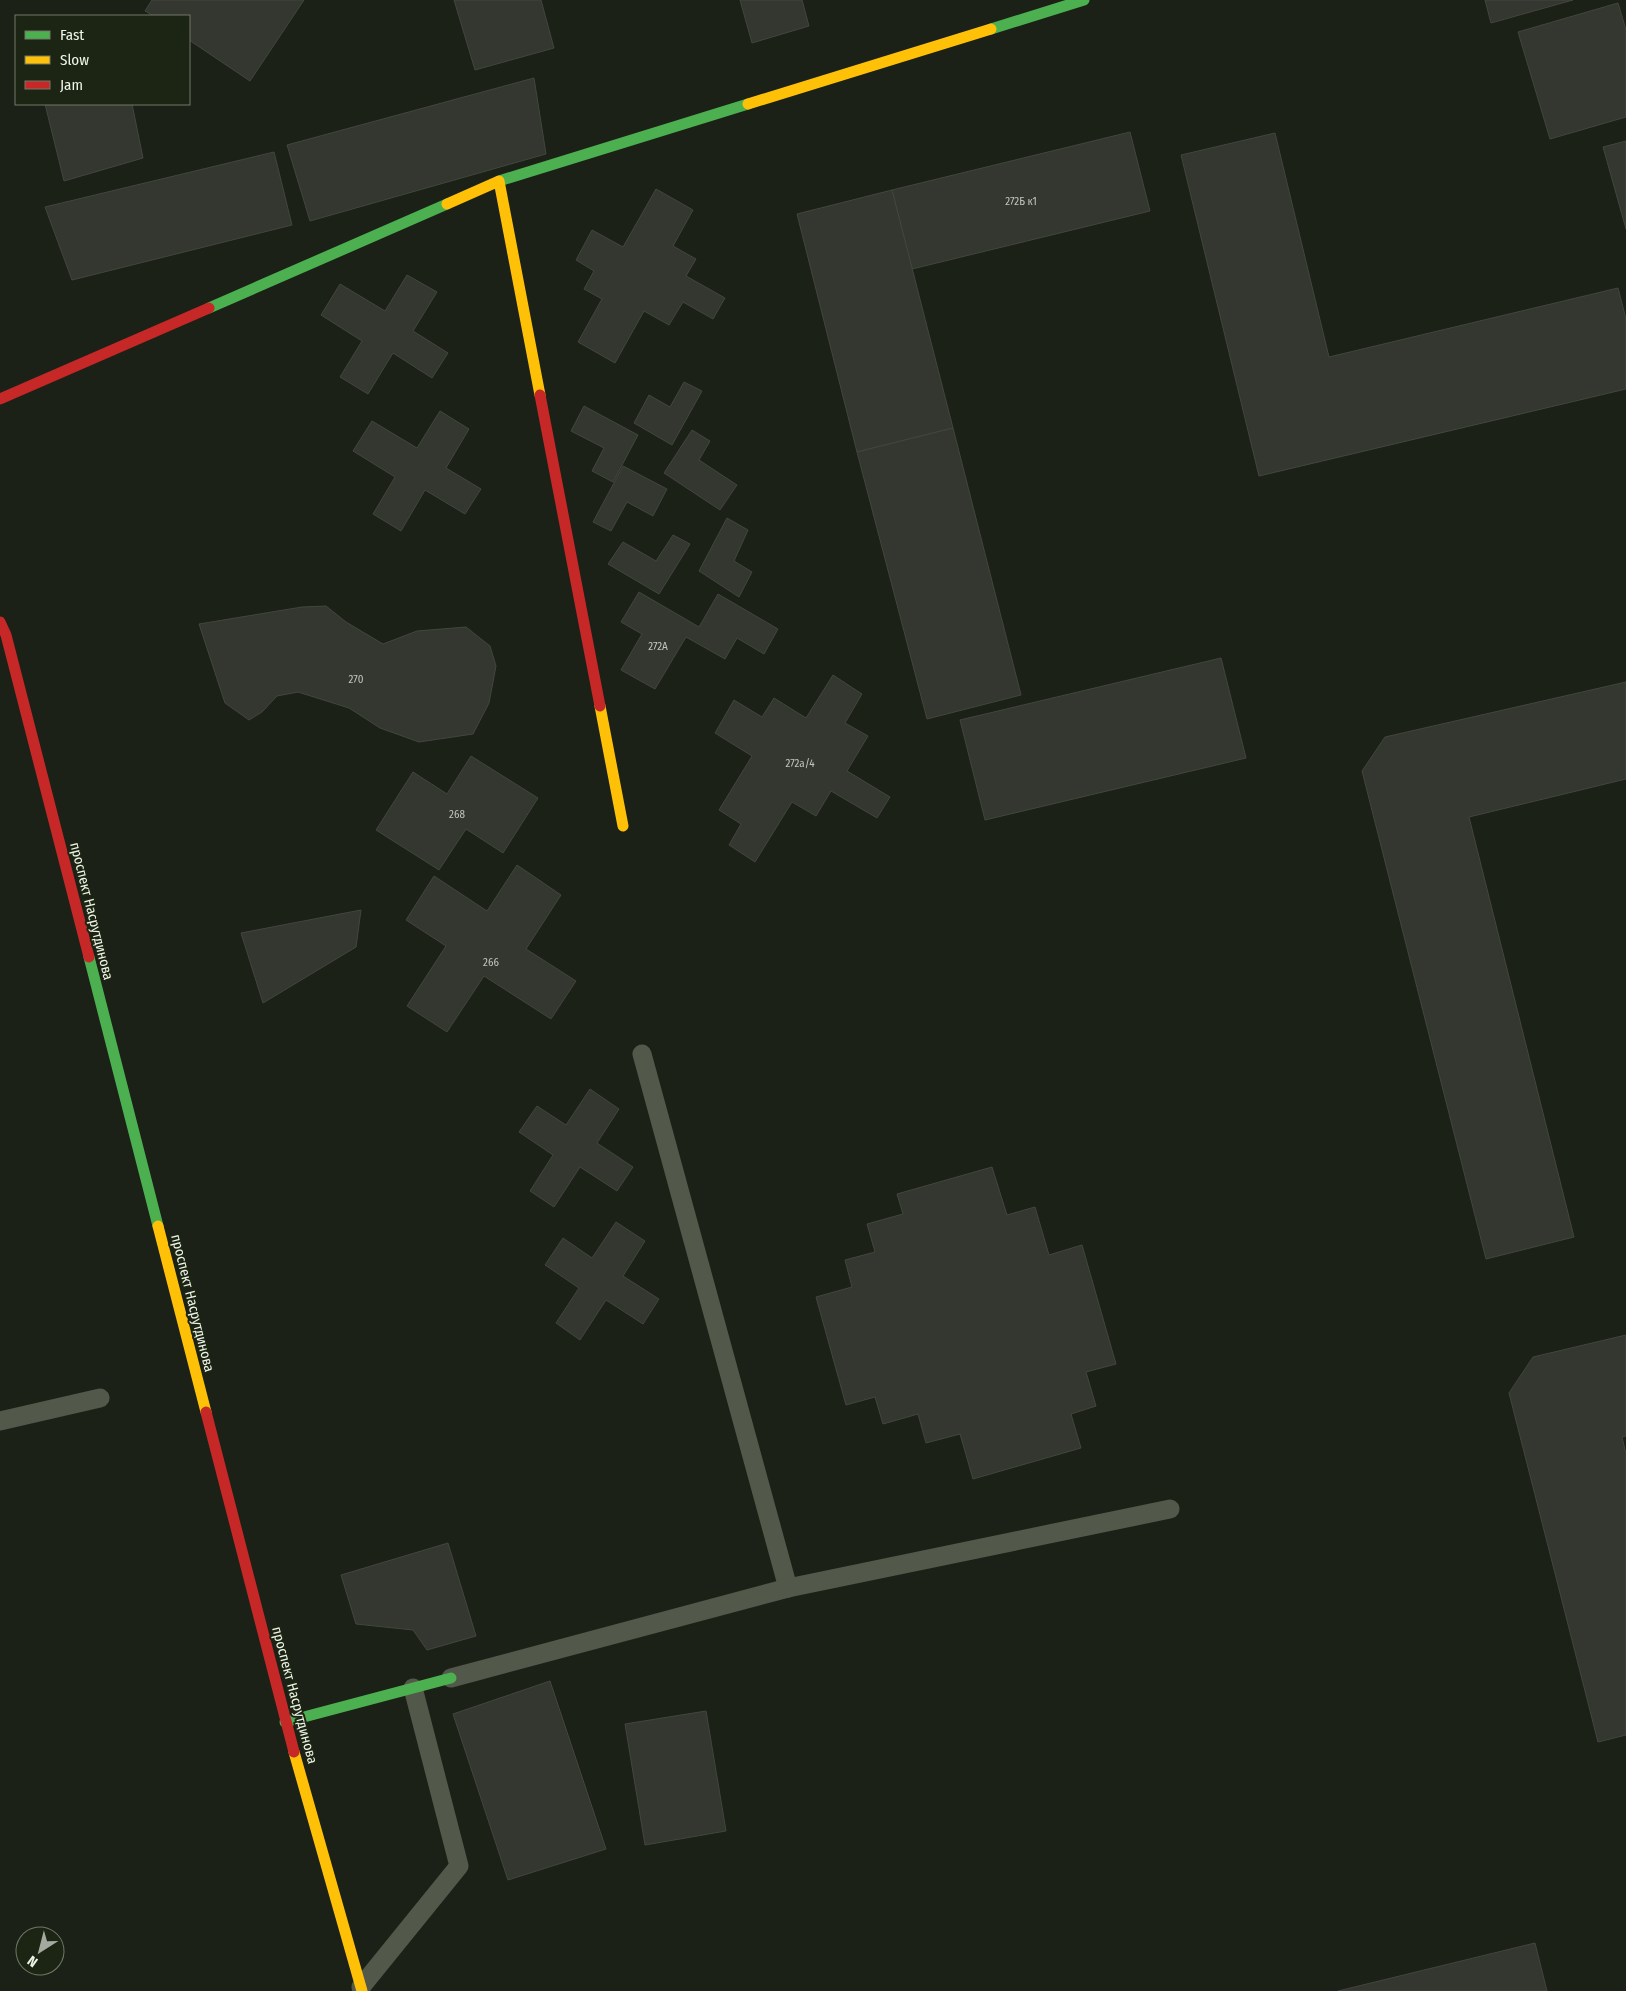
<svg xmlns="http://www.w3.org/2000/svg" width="1626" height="1991" font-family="'Fira Sans Condensed',sans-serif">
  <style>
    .building { fill: #33372f; stroke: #42463e }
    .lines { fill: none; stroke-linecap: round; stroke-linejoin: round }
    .lane { stroke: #52584a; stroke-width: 19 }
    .fast { stroke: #4caf50; stroke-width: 11 }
    .slow { stroke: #ffc107; stroke-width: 11 }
    .jam { stroke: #c62828; stroke-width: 11 }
    .labels { text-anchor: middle; stroke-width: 4; stroke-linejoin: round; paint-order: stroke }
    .number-label { font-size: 11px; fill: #bfc5ba }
    .street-label { font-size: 14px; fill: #eef4e8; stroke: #1c2513 }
  </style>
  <rect width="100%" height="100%" fill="#1c2117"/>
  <g class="building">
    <path d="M152,0H304L250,81L189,40V16H154L145,11Z"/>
    <path d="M454,0H541L554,48L475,70Z"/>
    <path d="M740,0H802L809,26L752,43Z"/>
    <path d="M1485,0H1573L1491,23Z"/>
    <path d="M1618,3L1626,30V117L1550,139L1518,32Z"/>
    <path d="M534,78L546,154L310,221L287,145Z"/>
    <path d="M45,104H132L143,158L64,181Z"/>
    <path d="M1130,132L1150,211L912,269L892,190Z"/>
    <path d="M1275,133L1329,357L1618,288L1626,319V389L1259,476L1181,155Z"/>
    <path d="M1626,141V229L1603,147Z"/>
    <path d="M274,152L292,225L72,280L45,207Z"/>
    <path d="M656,189L693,210L673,246L696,259L686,276L725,298L713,319L683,302L669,325L644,311L615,363L578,342L602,299L584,289L594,271L576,260L592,230L623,247Z"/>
    <path d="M892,190L953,428L857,452L797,214Z"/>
    <path d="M407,275L437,292L413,331L448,353L432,378L393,353L368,394L340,377L362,341L321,315L340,284L385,311Z"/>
    <path d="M684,382L702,391L672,445L634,423L649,395L670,407Z"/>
    <path d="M584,406L638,435L613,482L592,471L604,448L571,431Z"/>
    <path d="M440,411L469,429L446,468L481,489L465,514L425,490L401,531L373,514L395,477L353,451L372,421L417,448Z"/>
    <path d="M953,428L1021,695L927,719L857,452Z"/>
    <path d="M692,430L710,441L699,460L737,485L720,510L664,473Z"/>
    <path d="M623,466L667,489L653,516L627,502L611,531L593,522Z"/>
    <path d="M727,518L748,530L734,561L752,572L739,597L699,571Z"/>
    <path d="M673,535L690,544L659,594L608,564L623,542L656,561Z"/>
    <path d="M639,592L699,627L718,594L778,629L764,654L737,638L725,659L686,637L655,689L621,670L642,634L621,622Z"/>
    <path d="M326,606L346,622L383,644L417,631L466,627L490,646L496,666L489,703L473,734L419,742L380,728L349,708L298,692L277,696L262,712L249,720L225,703L199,624L302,607Z"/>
    <path d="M1221,658L1246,758L985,820L960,720Z"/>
    <path d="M833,675L862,694L845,723L868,736L847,771L890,797L877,818L831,791L816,816L792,802L755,862L729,845L741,824L719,810L752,756L715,733L734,700L762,717L774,698L806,718Z"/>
    <path d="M1626,682V779L1469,817L1574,1237L1486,1259L1362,771L1385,737Z"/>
    <path d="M471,756L538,798L503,853L466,829L439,870L376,830L413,772L447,794Z"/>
    <path d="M517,865L561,895L526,949L576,981L551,1019L484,976L447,1032L407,1006L446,946L406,920L434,876L487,911Z"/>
    <path d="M361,910L356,947L263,1003L241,933Z"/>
    <path d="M590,1089L619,1109L597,1143L633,1167L617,1191L580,1167L554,1207L530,1191L553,1155L519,1132L537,1106L566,1125Z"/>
    <path d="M992,1167L1007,1215L1035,1207L1049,1255L1082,1245L1116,1364L1086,1372L1096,1406L1071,1414L1081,1448L973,1479L960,1434L926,1443L918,1414L883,1424L875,1397L846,1405L816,1297L852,1287L845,1260L875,1252L867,1224L903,1214L897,1194Z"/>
    <path d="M616,1222L645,1241L623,1276L659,1299L643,1324L606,1300L580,1340L556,1323L579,1288L545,1265L563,1238L592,1258Z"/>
    <path d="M1626,1335V1436L1622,1437L1626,1454V1735L1598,1742L1509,1393L1533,1357Z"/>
    <path d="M448,1543L476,1636L427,1650L413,1630L356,1624L341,1575Z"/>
    <path d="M550,1681L606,1849L508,1880L453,1714Z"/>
    <path d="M706,1711L726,1831L645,1845L625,1724Z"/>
    <path d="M1535,1943L1547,1991H1338Z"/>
  </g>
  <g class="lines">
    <g class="lane">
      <path d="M642,1054L788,1588"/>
      <path d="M0,1421L100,1398"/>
      <path d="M451,1678L788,1588L1170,1509"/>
      <path d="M361,1987L459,1866L413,1688"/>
    </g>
    <g class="fast">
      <path d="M991,29L1084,0"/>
      <path d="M499,181L748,104"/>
      <path d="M209,308L447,204"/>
      <path d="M89,957L158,1226"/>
      <path d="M285,1722L451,1678"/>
    </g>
    <g class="slow">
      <path d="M748,104L991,29"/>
      <path d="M447,204L499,181L540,395"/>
      <path d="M600,706L623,826"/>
      <path d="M158,1226L206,1412"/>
      <path d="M294,1752L362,1991"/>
    </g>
    <g class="jam">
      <path d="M540,395L600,706"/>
      <path d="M0,399L209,308"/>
      <path d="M0,622L6,635L89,957"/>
      <path d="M206,1412L294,1752"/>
    </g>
  </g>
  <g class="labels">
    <g class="number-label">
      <text x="1021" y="205">272Б к1</text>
      <text x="658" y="650">272А</text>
      <text x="356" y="683">270</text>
      <text x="800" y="767">272а/4</text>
      <text x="457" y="818">268</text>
      <text x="491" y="966">266</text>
    </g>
    <g class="street-label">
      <text transform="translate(92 911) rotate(76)" y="5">проспект Насрутдинова</text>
      <text transform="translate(193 1303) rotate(76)" y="5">проспект Насрутдинова</text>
      <text transform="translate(295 1695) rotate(75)" y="5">проспект Насрутдинова</text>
    </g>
  </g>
  <rect x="15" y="15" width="175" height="90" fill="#1c2513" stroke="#707868"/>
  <rect x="25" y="31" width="25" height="8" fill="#4caf50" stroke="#707868"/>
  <text x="60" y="40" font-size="15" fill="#eef4e8">Fast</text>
  <rect x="25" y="56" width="25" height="8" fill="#ffc107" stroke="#707868"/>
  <text x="60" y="65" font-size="15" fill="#eef4e8">Slow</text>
  <rect x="25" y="81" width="25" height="8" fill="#c62828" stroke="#707868"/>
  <text x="60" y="90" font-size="15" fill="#eef4e8">Jam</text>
  <g transform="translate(40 1951) rotate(216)"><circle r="24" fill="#1c2513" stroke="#707868"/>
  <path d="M0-4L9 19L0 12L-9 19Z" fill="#a4aa9f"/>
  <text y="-8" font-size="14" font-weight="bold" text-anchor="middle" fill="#eef4e8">N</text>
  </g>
</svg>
